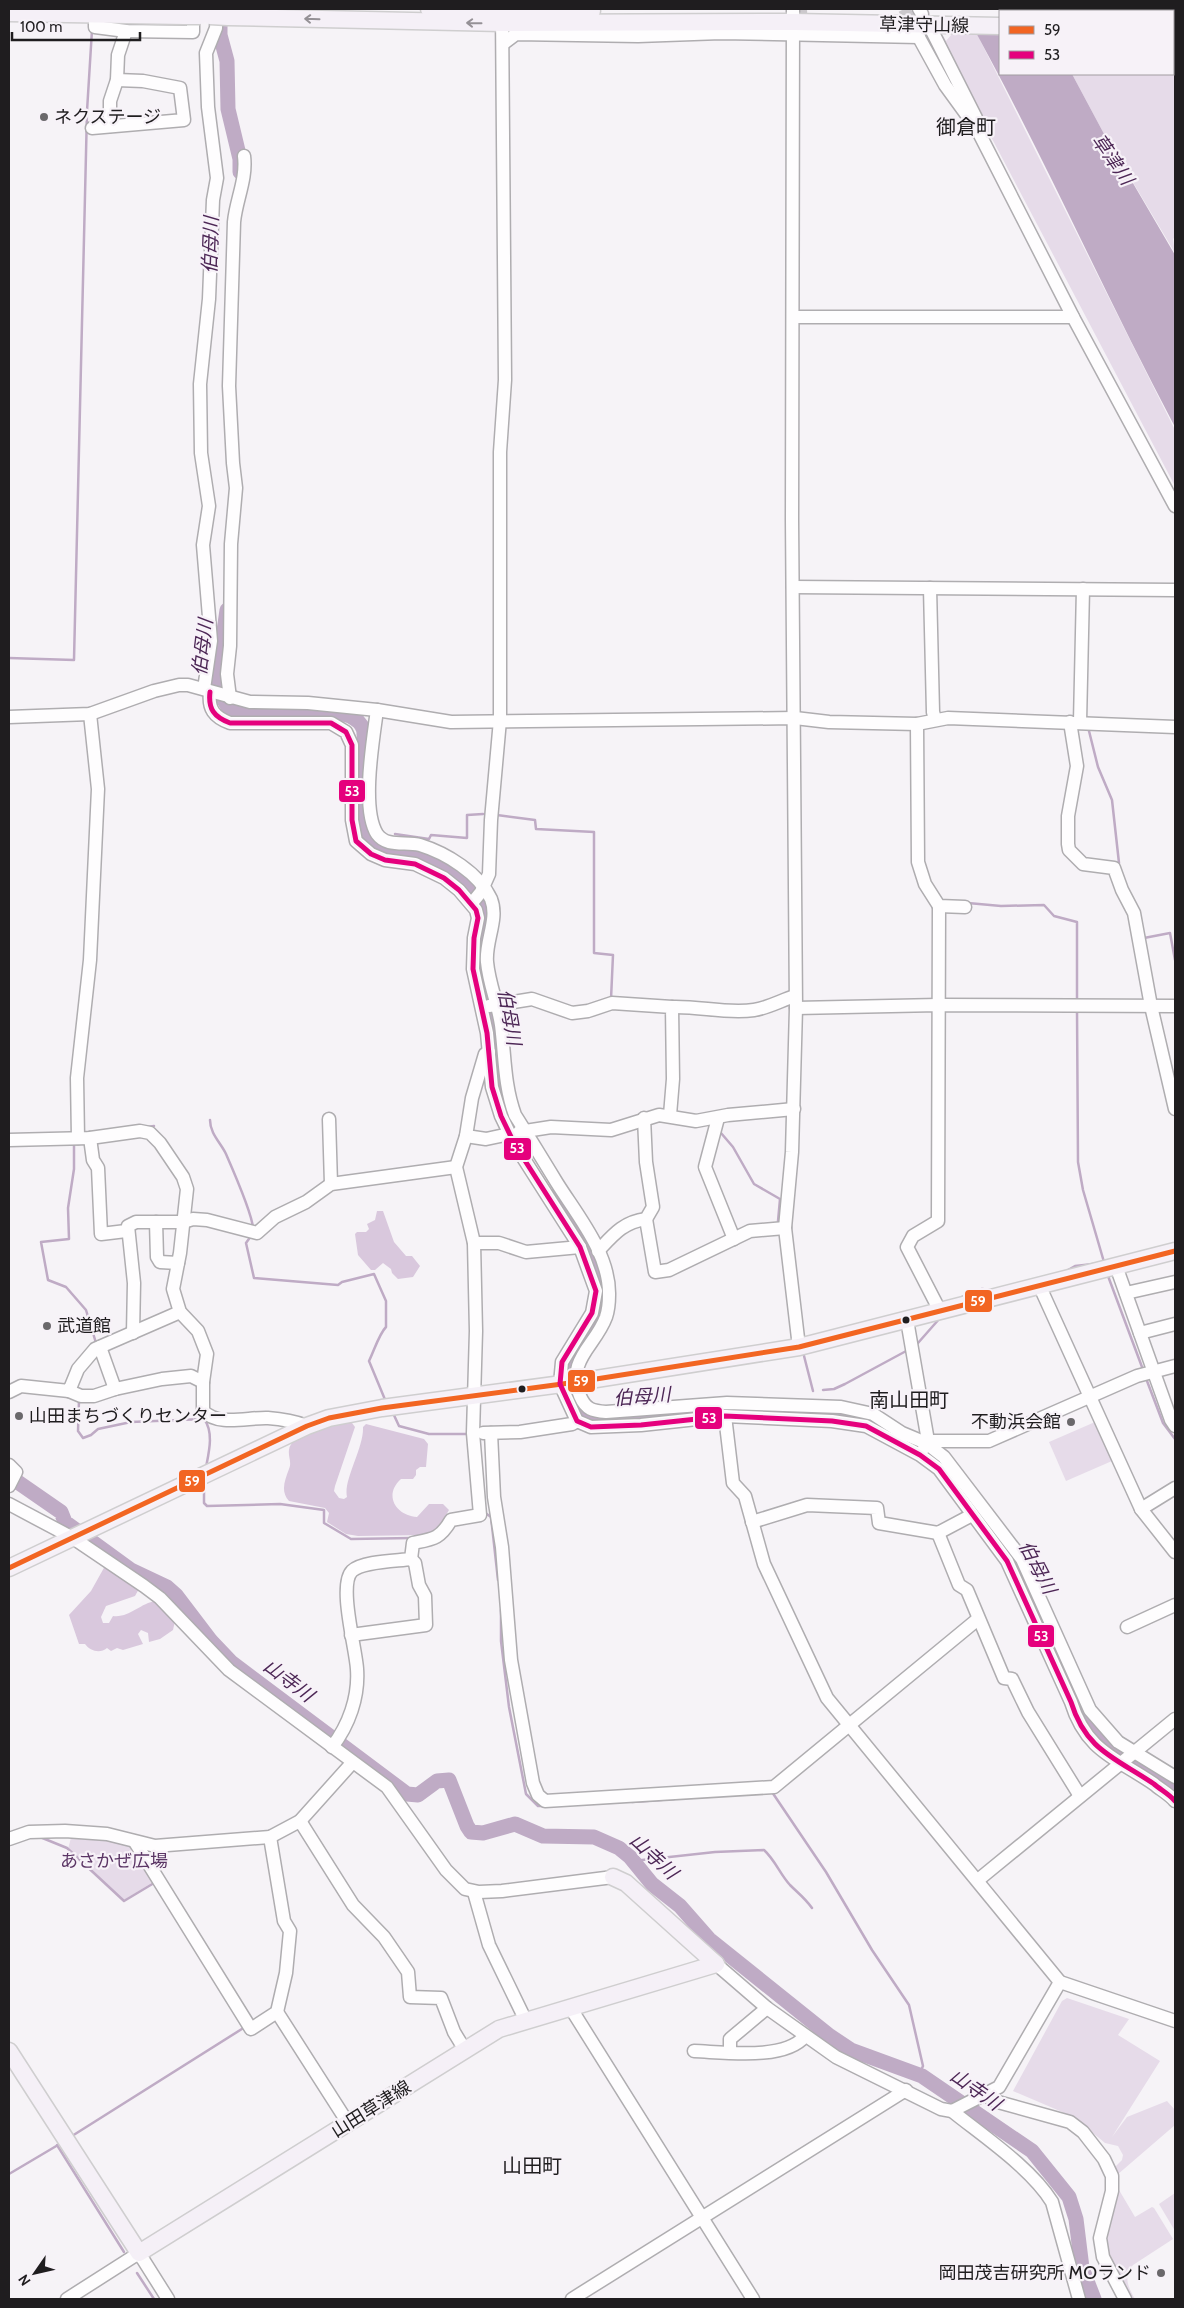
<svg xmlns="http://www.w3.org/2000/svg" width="1184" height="2308" font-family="Cabin,'Noto Sans JP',sans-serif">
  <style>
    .green { fill: #e6dbe9 }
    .forest { fill: #d9c8dd }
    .water { fill: #bfabc5 }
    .pier { fill: #f6f3f7 }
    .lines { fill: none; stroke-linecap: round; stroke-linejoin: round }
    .stream { stroke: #bfabc5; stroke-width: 2.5 }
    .river { stroke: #bfabc5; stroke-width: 15 }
    .minor-tunnel { stroke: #cbc8cc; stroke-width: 12; stroke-dasharray: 12 6; stroke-linecap: butt }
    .minor-casing { stroke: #afadb0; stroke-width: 15 }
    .major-casing { stroke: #cfcecf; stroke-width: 19 }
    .minor { stroke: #fefdfe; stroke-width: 12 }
    .major { stroke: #f5f0f7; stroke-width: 16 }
    .major-bridge-casing { stroke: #cfcecf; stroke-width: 19; stroke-linecap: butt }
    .major-bridge { stroke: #f5f0f7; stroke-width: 16 }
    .bus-1-casing { stroke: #f7f2f8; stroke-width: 9 }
    .bus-2-casing { stroke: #f7f2f8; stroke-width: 9 }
    .bus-1 { stroke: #f26522; stroke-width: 5 }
    .bus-2 { stroke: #e5007d; stroke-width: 5 }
    .oneway { stroke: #959196 }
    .poi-dot { fill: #6a686b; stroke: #f7f2f8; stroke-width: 2 }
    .bus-dot { fill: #1f1d1f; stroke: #f7f2f8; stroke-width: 2 }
    .labels { text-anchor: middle; stroke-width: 4.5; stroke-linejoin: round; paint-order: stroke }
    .street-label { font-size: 18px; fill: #1f1d1f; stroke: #f7f2f8 }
    .poi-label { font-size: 18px; fill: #1f1d1f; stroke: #f7f2f8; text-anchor: start }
    .park-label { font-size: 18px; fill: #5b3565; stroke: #f7f2f8 }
    .water-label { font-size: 19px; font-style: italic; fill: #4d2756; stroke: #f7f2f8 }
    .quarter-label { font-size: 20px; fill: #1f1d1f; stroke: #f7f2f8 }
    .line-badge { stroke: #f7f2f8; stroke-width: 2 }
    .badge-label { font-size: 14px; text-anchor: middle; font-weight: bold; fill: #fff }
  </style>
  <rect width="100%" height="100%" fill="#f6f3f7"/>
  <g class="green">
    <path d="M952,34H977L1175,430V486L939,38L943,36L946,41Z"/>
    <path d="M1173,38H1175V240L1173,238L1175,253L1103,132L1072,74H1173Z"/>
    <path d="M1095,1422L1112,1461L1066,1481L1049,1442Z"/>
    <path d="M72,1834L131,1844L153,1882L124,1900L68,1849Z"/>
    <path d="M1067,1998L1129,2019L1118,2035L1160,2061L1112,2137L1127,2117L1167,2101L1175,2110V2125L1117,2175L1114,2168L1122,2160L1123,2155L1118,2146L1105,2143L1074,2117L1013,2091L1062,2001Z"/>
    <path d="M1119,2190L1135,2217L1152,2207L1154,2208L1173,2239L1133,2265C1123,2277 1128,2287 1135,2299H1130L1111,2263L1105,2243Z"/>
    <path d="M1175,2193V2231L1159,2204Z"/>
  </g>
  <g class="forest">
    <path d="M377,1211H383L394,1242L406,1256H412L420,1266L413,1277L398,1279L392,1273L391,1269L383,1263L375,1270H371L358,1255L355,1234L357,1232H366L369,1229L367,1224L375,1220Z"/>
    <path d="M337,1423H352L355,1427L335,1486L334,1491L339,1498L344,1499L347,1497C343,1480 364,1448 363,1427L366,1424L424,1439L428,1444L426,1467H420L416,1470V1475L413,1479H401C383,1495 396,1516 417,1517L429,1504H443L449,1510L437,1530L424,1535L358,1536L346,1534L327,1522L329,1513L325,1508L289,1501C280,1491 285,1480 289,1469C292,1462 288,1457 289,1450C291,1434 324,1428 337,1423Z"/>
    <path d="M105,1566L130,1585L140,1587L135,1596L106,1606L101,1617L103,1623H109L113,1616C130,1618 140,1603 156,1601L175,1621L173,1630L160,1639L149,1642L148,1633L141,1630L138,1634L143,1644L123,1650L117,1648L111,1651L107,1648C100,1654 90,1651 85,1644H79L69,1615L91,1591Z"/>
  </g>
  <path class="water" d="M963,9L1000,11V74H1072L1103,132L1175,255V427C1102,289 1039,145 963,9Z"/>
  <path class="pier" d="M961,9H1039L1040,11H1000V34H974Z"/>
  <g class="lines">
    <g class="stream">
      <path d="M9,658L74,660L87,111L92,30"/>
      <path d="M1088,727L1098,767L1112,800L1119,863"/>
      <path d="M497,815L535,820L536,829L594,832V953L613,955L611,999"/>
      <path d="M395,834L429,839L431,835L467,838V815L483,814"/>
      <path d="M968,903L1001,906L1044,905L1054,916L1077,922V1001"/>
      <path d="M1144,936V938L1170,933L1175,960"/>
      <path d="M1077,1009L1078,1162L1083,1190L1104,1262"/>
      <path d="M210,1120C210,1134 221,1143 226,1154C233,1170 252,1214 253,1228"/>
      <path d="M147,1127L154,1126"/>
      <path d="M721,1133L733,1147L754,1184L780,1199L778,1221"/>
      <path d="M74,1141V1169L68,1208L69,1239L41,1242L48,1280L66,1287L86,1310L96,1343"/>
      <path d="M251,1236L246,1243L254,1278L338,1285L342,1282L374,1274L386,1301V1327C379,1334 374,1351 369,1361L386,1402"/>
      <path d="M1068,1270L1075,1266L1093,1264"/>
      <path d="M1108,1276L1142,1367"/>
      <path d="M962,1297L982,1289L993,1290"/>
      <path d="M918,1343L940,1318"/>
      <path d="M803,1352L813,1391"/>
      <path d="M1147,1381L1163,1423L1175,1439"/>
      <path d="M823,1390L834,1389L845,1384L908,1350"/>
      <path d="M79,1400L78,1431L83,1438L91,1435L98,1429L131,1422L204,1419C214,1432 209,1452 206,1467"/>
      <path d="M393,1413L399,1426L429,1434H470"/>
      <path d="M204,1482V1503L207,1506L280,1504L324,1510V1523L351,1539L412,1538"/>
      <path d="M484,1512L491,1517L498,1580"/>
      <path d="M501,1610V1641L509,1707L526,1794L538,1806H544"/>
      <path d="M772,1792L826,1872L872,1950L909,2005L923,2066L919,2075"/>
      <path d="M632,1802L674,1799"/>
      <path d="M40,1837L67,1848L124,1901L154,1883"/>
      <path d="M633,1861L715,1852L764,1850C775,1860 780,1874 790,1885C798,1893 805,1898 812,1908"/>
      <path d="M72,2136L245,2027"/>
      <path d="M57,2145L124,2252"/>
      <path d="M9,2174L58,2145"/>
      <path d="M137,2273L154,2299"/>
    </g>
    <g class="river">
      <path d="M220,15V35L227,61L228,109L240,159V172"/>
      <path d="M227,610L216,686L228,707C258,721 325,699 355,719C360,722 364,728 364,734C365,741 363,750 362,757C359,780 358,810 366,832C376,860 405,851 428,858C449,864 472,882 483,902C493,920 478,945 479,965C480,984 489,1001 492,1020C497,1046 496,1073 502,1099C504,1108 511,1118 516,1126"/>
      <path d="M558,1194C576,1225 600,1259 601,1296C602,1339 552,1346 573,1398C577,1409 581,1416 593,1419L720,1411"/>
      <path d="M765,1412L839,1414L858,1417L871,1421L938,1459L946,1470"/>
      <path d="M9,1476L61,1512L65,1522L131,1570L167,1587L176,1595L211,1641L231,1662L407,1794L418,1795L437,1781L449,1780L467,1826L471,1832L483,1833L515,1824L543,1836L594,1837L619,1848L630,1857L652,1884L680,1906L709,1939L830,2036L851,2050L922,2076L1032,2151L1069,2197L1076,2219L1082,2268L1094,2299"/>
      <path d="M1001,1541C1032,1583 1048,1635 1069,1682C1077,1698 1084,1716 1095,1729C1116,1755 1152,1764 1175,1787"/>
    </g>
    <g class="minor-tunnel">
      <path d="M801,9L802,31"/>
      <path d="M904,9L916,31"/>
    </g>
    <g class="minor-casing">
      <g id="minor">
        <path d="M95,9V27L126,31L193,32V9"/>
        <path d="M793,9L792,520L796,1008L792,1152L785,1228L799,1347"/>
        <path d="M919,9L922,14"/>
        <path d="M1069,9L1070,11"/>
        <path d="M929,25L976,118"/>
        <path d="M917,34L945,85L977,129L1073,317L1175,506"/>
        <path d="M504,43L516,34L638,36L721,33L919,37"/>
        <path d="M110,126V101L117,80L118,55L126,31"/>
        <path d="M92,128L184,120L180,88L143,81L117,80"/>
        <path d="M793,317H1073"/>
        <path d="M793,587L1175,590"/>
        <path d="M930,588L933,712L935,719"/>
        <path d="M204,689L211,641L203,545L209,506L201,453L200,384L209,299L213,200L217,178L208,107L206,53L216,28L217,9"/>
        <path d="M210,692C208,709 214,717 230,723H331L346,732L352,745V820L356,841L371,854L385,860L415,864L444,878L459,890L476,910L478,918L474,938L473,969L487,1033L492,1087L501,1116L515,1145L580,1247L596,1291L592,1313L562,1362L560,1384L577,1421L591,1427L641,1425L725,1416L832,1421L866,1426L920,1455L939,1469L1007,1561L1071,1702C1086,1751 1116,1758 1154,1784C1161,1790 1169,1794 1175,1801"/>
        <path d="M230,698L227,674L230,646L231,544L236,488L233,463L229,386L234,222C236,200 247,179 244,156"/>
        <path d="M377,710C373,740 361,809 377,834C387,848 406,841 420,845C446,853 479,873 491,899C499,919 485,941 487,962C489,984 498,1004 501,1025C505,1056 504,1085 515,1115C529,1137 543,1160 557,1183C577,1215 610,1254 609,1295C609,1301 608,1311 606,1317C595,1347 566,1359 580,1396C586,1410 593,1411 606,1412L727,1403L841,1407L873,1414L902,1433L926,1443L944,1457L1022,1559L1090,1710L1118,1742L1175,1777"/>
        <path d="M9,717L90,714L154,691L179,685H188L250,702L308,703L377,710L451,722L795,718L829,722L917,724L948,718L1175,727"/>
        <path d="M1070,722L1077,766L1068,816V844L1069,850L1083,864L1114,868L1122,890L1134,913L1151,1006L1175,1109"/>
        <path d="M1080,722L1083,589"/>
        <path d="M917,724L918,862L925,884L939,906L965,907"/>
        <path d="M472,903L481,892L489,874L491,820L500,720V452L505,380L502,14"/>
        <path d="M939,906L938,1221L913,1236L907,1247L940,1311"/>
        <path d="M489,1006L532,999L572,1013L588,1011L612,1003L672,1007L673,1079L670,1115"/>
        <path d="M672,1007C700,1006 726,1014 754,1010C768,1008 782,1000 795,996"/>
        <path d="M796,1008L938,1005L1175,1006"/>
        <path d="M718,1118L705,1167L734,1239"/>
        <path d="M329,1119L331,1184"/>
        <path d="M519,1132L551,1127L611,1130L659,1115L696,1121L728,1115L794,1109"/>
        <path d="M466,1136L486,1139L509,1134"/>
        <path d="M78,1138L77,1078L90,960L98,789L90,714"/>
        <path d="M90,1138L93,1160L98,1168L101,1234L126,1231"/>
        <path d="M9,1140L90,1138L140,1131L150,1133L160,1143L183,1177L187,1189L180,1253L173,1289L180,1312L198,1331L207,1354L203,1382V1411C219,1427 248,1417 268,1418C282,1419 294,1421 307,1426"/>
        <path d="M646,1219L655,1272L669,1270L750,1231L785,1228"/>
        <path d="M156,1222L157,1257L160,1262L178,1263"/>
        <path d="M474,1243H499L526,1252L580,1247"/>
        <path d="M598,1251C613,1235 623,1222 646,1219L653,1207L646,1162L644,1118"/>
        <path d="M1116,1266L1171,1420L1175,1426"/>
        <path d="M1040,1287L1141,1509L1175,1552"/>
        <path d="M1126,1293L1175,1282"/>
        <path d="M907,1320L928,1441L924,1448"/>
        <path d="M133,1333L134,1283L128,1226L136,1222H183L193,1219L207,1220L257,1233L275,1217L306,1202L331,1184L456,1167"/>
        <path d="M1140,1333L1175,1324"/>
        <path d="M100,1347L115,1389"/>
        <path d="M69,1391L81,1396H94L115,1389L162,1379L191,1376L203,1382"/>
        <path d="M9,1392L21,1386L69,1391L78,1369L95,1349L180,1312"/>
        <path d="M725,1416L733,1483L745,1496L764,1564L827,1698L1060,1982L1175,2021"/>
        <path d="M483,1433L520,1432L572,1424L577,1421"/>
        <path d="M491,1433L494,1497L502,1547L511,1660L533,1783L538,1795L545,1801L774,1787L978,1619"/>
        <path d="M928,1441H989L1137,1376L1175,1366"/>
        <path d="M9,1465L16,1472L9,1486"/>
        <path d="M9,1504L73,1538L144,1586L160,1598L229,1670L387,1787L446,1870L465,1889L479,1892L502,1891L613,1877"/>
        <path d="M1141,1509L1175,1488"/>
        <path d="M752,1522L807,1505L877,1508L879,1523L938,1533L972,1515"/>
        <path d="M938,1533L959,1585L967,1590L1004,1678L1012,1679L1028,1712L1080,1796"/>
        <path d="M1127,1627L1175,1605"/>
        <path d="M351,1635L426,1625L425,1596L419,1585L415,1563L411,1559"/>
        <path d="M332,1747C349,1725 359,1697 357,1669C356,1649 338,1585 352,1571C363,1561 397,1561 411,1559L413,1543C433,1539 440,1539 451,1520L480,1515L473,1433L476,1331L474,1243L456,1167L466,1136L472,1098L485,1054L489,1052"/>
        <path d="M300,1821L353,1905L384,1937L408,1972L410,1997L441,1998L454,2032L465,2050"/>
        <path d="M9,1839L29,1832L65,1831L107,1834L155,1846L270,1837L300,1821L352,1763"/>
        <path d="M135,1842L251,2029L277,2012L286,1973L290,1931L284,1921L270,1837"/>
        <path d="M978,1880L1175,1719"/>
        <path d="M474,1892L489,1945L525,2019"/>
        <path d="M716,1964L767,2008L836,2057L941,2109L952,2111C983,2136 1031,2168 1052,2202L1079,2299"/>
        <path d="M570,2007L753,2299"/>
        <path d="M277,2012L348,2123"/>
        <path d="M694,2051C723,2052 785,2061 805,2036"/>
        <path d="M730,2052V2039L767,2008"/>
        <path d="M988,2095L992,2100L998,2102L1070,2122L1083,2132L1104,2159L1112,2176V2191L1100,2238L1103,2257L1125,2299"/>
        <path d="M952,2111L999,2087L1060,1982"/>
        <path d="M67,2299L139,2253L168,2299"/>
        <path d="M572,2299L906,2090"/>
      </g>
    </g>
    <g class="major-casing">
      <g id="major">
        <path d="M429,9L592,11"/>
        <path d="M9,13L185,16"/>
        <path d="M228,17L502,23L794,22L1000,26"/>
        <path d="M1173,28H1175"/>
        <path d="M9,1568L307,1426L329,1418L382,1408L577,1382L799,1347L1175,1251"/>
        <path d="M613,1877L626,1883L716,1964"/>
        <path d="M9,2051L139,2253L499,2029L716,1964"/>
      </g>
    </g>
    <use href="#minor" class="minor"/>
    <use href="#major" class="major"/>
    <g class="major-bridge-casing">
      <g id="major-bridge">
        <path d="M185,16H200"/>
        <path d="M210,16L228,17"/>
      </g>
    </g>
    <use href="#major-bridge" class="major-bridge"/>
    <g class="bus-1-casing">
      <path id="bus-1" d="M9,1568L307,1426L329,1418L382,1408L577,1382L799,1347L1175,1251"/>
    </g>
    <g class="bus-2-casing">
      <path id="bus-2" d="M210,692C208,709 214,717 230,723H331L346,732L352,745V820L356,841L371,854L385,860L415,864L444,878L459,890L476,910L478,918L474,938L473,969L487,1033L492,1087L501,1116L515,1145L580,1247L596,1291L592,1313L562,1362L560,1384L577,1421L591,1427L641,1425L725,1416L832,1421L866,1426L920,1455L939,1469L1007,1561L1071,1702C1086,1751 1116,1758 1154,1784C1161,1790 1169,1794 1175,1801"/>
    </g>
    <use href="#bus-1" class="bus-1"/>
    <use href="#bus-2" class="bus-2"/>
  </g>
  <defs><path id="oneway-shaft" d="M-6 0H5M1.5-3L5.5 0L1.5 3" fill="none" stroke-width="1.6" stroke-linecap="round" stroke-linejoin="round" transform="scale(1.25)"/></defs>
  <g class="oneway">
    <use href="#oneway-shaft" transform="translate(312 19) rotate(-178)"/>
    <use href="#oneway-shaft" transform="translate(474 23) rotate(-179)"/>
  </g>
  <g class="poi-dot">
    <circle cx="44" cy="117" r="5"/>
    <circle cx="47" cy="1326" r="5"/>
    <circle cx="19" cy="1416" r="5"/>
    <circle cx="1071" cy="1422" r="5"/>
    <circle cx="1161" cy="2273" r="5"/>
  </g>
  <g class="bus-dot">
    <circle cx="906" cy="1320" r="4.5"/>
    <circle cx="522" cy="1389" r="4.5"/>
  </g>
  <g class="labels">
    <g class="street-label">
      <text transform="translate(924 25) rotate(1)" y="6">草津守山線</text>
      <text transform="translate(371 2109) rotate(-32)" y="6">山田草津線</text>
    </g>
    <g class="poi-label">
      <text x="54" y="123">ネクステージ</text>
      <text x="57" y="1332">武道館</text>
      <text x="29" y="1422">山田まちづくりセンター</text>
      <text x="1061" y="1428" text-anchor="end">不動浜会館</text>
      <text x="1151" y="2279" text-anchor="end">岡田茂吉研究所 MOランド</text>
    </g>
    <g class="park-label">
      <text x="114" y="1867">あさかぜ広場</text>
    </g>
    <g class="water-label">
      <text transform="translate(1113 159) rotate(55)" y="7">草津川</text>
      <text transform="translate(210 245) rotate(-88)" y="7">伯母川</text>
      <text transform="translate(202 647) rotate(-83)" y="7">伯母川</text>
      <text transform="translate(510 1017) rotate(80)" y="7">伯母川</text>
      <text transform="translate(642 1396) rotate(-4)" y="7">伯母川</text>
      <text transform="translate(1038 1567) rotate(62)" y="7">伯母川</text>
      <text transform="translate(289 1680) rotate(37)" y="7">山寺川</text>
      <text transform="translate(654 1856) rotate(43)" y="7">山寺川</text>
      <text transform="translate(976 2089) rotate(35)" y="7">山寺川</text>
    </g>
    <g class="quarter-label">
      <text x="966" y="134">御倉町</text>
      <text x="909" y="1407">南山田町</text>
      <text x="532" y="2173">山田町</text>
    </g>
  </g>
  <g class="line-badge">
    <rect x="338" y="779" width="28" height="24" rx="5" fill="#e5007d"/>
    <rect x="503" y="1137" width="29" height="24" rx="5" fill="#e5007d"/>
    <rect x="964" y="1289" width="29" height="24" rx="5" fill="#f26522"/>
    <rect x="567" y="1369" width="29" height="24" rx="5" fill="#f26522"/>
    <rect x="694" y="1406" width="29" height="24" rx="5" fill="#e5007d"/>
    <rect x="178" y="1469" width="28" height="24" rx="5" fill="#f26522"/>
    <rect x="1027" y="1624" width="28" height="24" rx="5" fill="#e5007d"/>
  </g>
  <g class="badge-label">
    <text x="352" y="796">53</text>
    <text x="517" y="1153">53</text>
    <text x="978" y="1306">59</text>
    <text x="581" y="1386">59</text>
    <text x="709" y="1423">53</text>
    <text x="192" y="1486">59</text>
    <text x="1041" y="1641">53</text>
  </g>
  <rect width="1184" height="2308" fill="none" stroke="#1f1d1f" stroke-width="20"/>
  <rect x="999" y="10" width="175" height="65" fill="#f7f2f8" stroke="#a19da1"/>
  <rect x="1009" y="26" width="25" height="8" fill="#f26522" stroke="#a19da1"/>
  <text x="1044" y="35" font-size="15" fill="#1f1d1f">59</text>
  <rect x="1009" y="51" width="25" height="8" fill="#e5007d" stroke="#a19da1"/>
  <text x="1044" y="60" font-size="15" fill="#1f1d1f">53</text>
  <g transform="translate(35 2273) rotate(236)" stroke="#f7f2f8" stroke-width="4" paint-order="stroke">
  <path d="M0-4L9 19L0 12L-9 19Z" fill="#1f1d1f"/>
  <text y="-8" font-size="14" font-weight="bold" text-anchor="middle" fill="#1f1d1f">N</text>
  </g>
  <path d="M12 32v8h128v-8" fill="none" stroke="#1f1d1f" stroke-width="2.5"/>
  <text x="20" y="32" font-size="15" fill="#1f1d1f" stroke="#f7f2f8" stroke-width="4" paint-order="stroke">100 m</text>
</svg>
